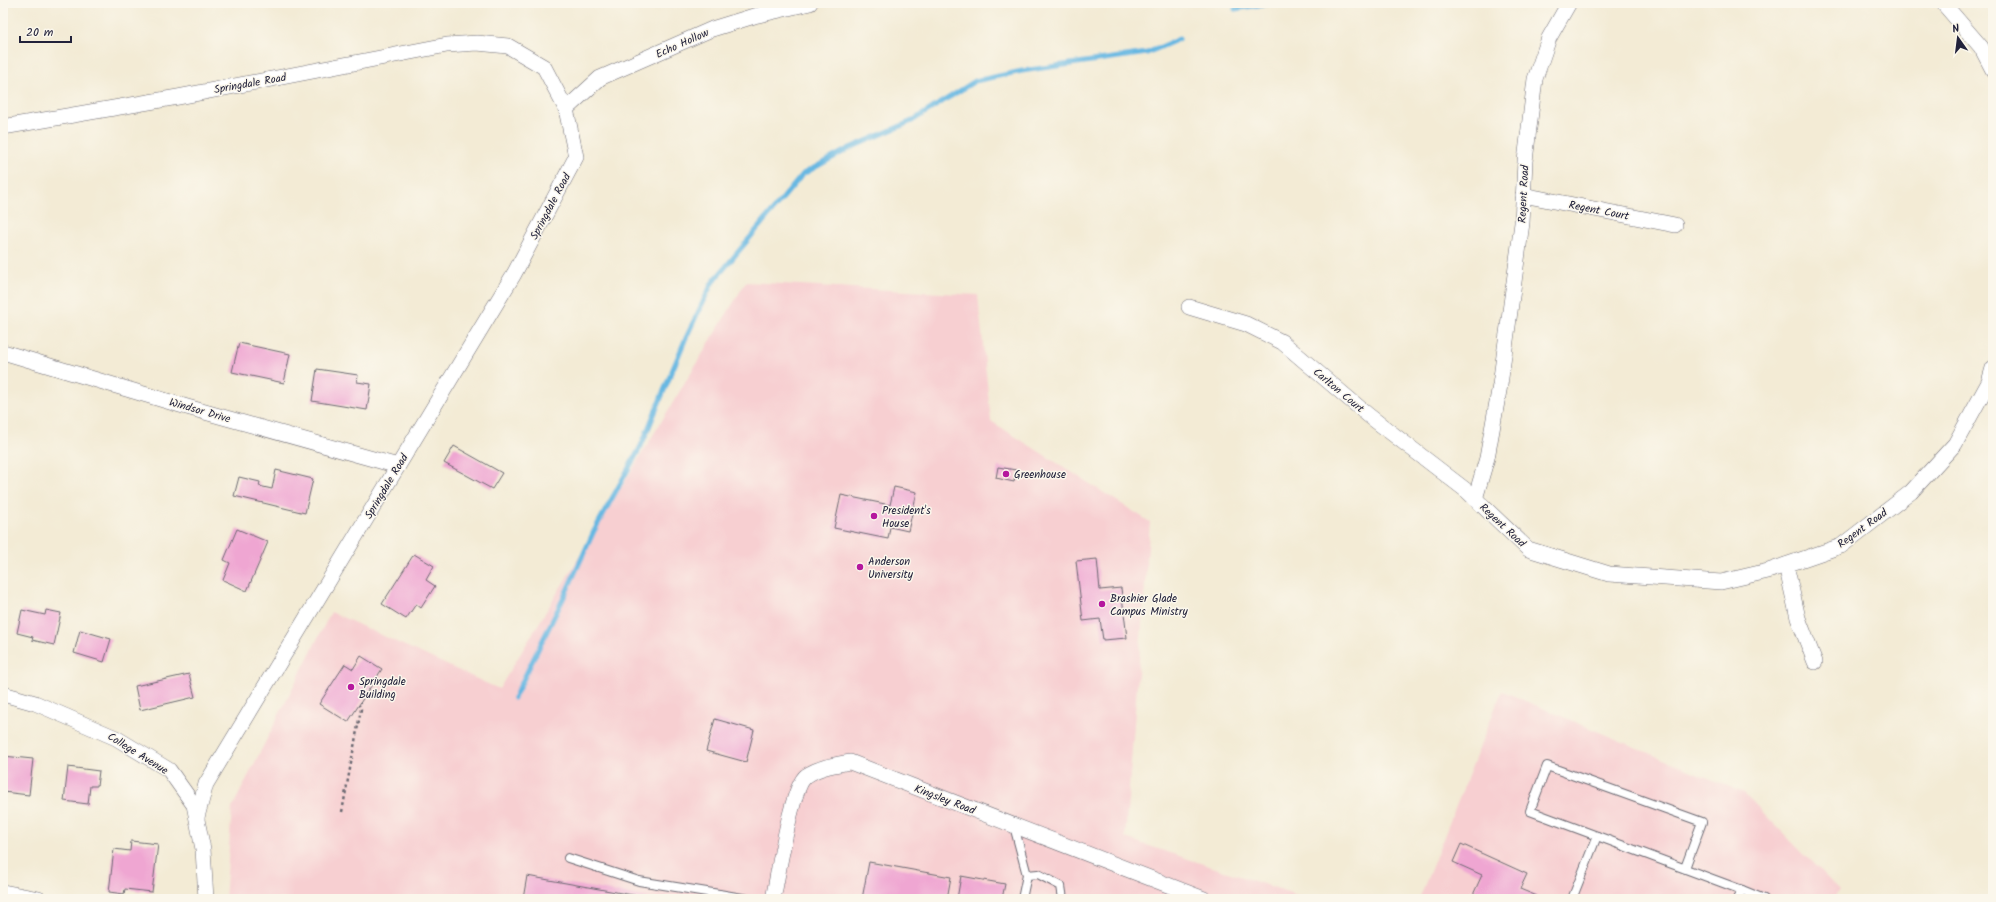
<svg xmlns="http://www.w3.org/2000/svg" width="1996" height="902" font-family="Kalam,sans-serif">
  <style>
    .built { fill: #f7cfd1 }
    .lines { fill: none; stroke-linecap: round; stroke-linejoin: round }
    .stream { stroke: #67b8e2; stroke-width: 5 }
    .building { fill: #efa6d2 }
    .lane-casing { stroke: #6b6871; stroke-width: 10 }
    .street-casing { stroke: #6b6871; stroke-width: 16 }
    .path { stroke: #6b6871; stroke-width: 2.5; stroke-dasharray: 3 3; stroke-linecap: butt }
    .lane { stroke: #fff; stroke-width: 8 }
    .street { stroke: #fff; stroke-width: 15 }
    .poi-dot { fill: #b5179e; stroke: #fbf7ec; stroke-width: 1.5 }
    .labels { text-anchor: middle; stroke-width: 3; stroke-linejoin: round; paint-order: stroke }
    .street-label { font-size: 11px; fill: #22223b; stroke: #fbf7ec }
    .poi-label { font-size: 11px; fill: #22223b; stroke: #fbf7ec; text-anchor: start }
  </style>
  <rect width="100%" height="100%" fill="#fbf7ec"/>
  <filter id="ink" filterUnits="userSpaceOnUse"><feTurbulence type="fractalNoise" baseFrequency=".025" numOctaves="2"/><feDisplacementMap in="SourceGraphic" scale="8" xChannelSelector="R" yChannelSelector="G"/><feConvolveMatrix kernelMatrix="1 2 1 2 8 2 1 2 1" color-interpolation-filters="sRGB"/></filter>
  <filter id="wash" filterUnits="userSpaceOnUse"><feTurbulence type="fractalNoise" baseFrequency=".012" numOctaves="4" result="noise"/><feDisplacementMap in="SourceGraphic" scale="16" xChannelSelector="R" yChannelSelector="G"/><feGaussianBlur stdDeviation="0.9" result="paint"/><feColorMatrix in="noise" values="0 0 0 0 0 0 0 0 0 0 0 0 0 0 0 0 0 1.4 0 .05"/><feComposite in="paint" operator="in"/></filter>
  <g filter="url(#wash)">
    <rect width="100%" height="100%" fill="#f3ebd5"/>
    <g class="built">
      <path d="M746,282L978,295L991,421L1150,522L1125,838L1309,899H225L232,808L331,612L499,689Z"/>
      <path d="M1502,691L1744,793L1839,890L1833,899H1419Z"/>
    </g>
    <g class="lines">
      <g class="stream">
        <path d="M1235,9L1271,3"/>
        <path d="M514,698L563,599L594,531L641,446L685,340L712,283L803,174L850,148L912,121L975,81L1022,71L1147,53L1179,39"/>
      </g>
    </g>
    <g id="blocks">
      <g class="building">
        <path d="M239,343L290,354L284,383L232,372Z"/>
        <path d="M317,369L358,375L357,382L371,384L367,410L312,401Z"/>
        <path d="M454,446L502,473L492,489L444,463Z"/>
        <path d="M998,467L1016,470L1014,482L996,478Z"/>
        <path d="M276,470L313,479L305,513L234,496L239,477L260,482L259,486L272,489Z"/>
        <path d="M894,487L917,492L908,531L890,527L888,539L834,528L841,495L890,505Z"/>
        <path d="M237,529L268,542L247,591L223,580L230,563L224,560Z"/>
        <path d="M414,554L434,566L426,580L435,586L421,608L416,604L406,619L382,604Z"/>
        <path d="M1097,559L1100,590L1121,588L1127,638L1103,640L1100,619L1083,621L1076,561Z"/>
        <path d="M22,610L45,615L46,610L61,613L54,645L32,640L33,637L17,633Z"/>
        <path d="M80,630L111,639L104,662L74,653Z"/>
        <path d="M361,656L382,669L348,722L319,704L345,664L353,669Z"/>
        <path d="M189,674L195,697L140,710L135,686Z"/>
        <path d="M715,719L754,730L746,762L706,751Z"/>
        <path d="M3,756L33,759L29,795L3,792Z"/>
        <path d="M68,767L99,771L97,786H90L88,804L64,801Z"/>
        <path d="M131,841L158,844L152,892L125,889L124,894L109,892L114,849L130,851Z"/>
        <path d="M1461,844L1527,874L1520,889L1537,896L1536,899H1477L1472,897L1482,875L1453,862Z"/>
        <path d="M869,862L951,877L947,899H862Z"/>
        <path d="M527,876L649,898V899H523Z"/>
        <path d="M961,876L1005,884L1002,899H957Z"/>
      </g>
    </g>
  </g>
  <g filter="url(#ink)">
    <use href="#blocks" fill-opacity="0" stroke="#6b6871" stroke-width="1"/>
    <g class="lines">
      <g class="lane-casing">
        <g id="lane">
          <path d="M1014,826L1027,875L1022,899"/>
          <path d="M568,858L639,881L719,894"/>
          <path d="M1685,868L1702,822L1547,766L1530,811L1742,890"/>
          <path d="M1027,875L1038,874L1061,886L1063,899"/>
          <path d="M716,897L719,894L748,899"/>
          <path d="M1572,899L1597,836"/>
          <path d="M1737,899L1742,890L1764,899"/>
        </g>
      </g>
      <g class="street-casing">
        <g id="street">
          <path d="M1943,3L1981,47L1993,70"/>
          <path d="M566,109L600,78L712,29L754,16L810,3"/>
          <path d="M3,127L178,97L447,45L477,43L508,46L544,67L566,109L576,157L514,274L206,784L197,817"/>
          <path d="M1523,195L1675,225"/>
          <path d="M1189,307L1246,324L1282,342L1368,415L1467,491L1528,549L1609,574L1721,582L1768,571L1841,546L1911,492L1955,444L1989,382L1993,368"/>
          <path d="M3,352L187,407L398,466"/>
          <path d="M1475,499L1487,458L1500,385L1522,223L1525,161L1535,79L1549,38L1569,3"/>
          <path d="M1786,565L1798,618L1815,662"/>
          <path d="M3,694L35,703L116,738L169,770L194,805L203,849L206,899"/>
          <path d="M3,892L39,899"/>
          <path d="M773,899C778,877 791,787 806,776C819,767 834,765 850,762L1204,899"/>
        </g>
      </g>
      <path class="path" d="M342,812L361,709L359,705"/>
      <use href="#lane" class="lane"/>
      <use href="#street" class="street"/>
    </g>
  </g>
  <g class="poi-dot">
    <circle cx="1006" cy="474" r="4"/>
    <circle cx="874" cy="516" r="4"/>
    <circle cx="860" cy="567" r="4"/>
    <circle cx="1102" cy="604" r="4"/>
    <circle cx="351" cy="687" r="4"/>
  </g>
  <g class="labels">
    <g class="street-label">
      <text transform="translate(682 43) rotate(-24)" y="4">Echo Hollow</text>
      <text transform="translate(250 83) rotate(-10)" y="4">Springdale Road</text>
      <text transform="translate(1523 194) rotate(-87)" y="4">Regent Road</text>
      <text transform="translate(550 206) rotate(-62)" y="4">Springdale Road</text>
      <text transform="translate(1599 210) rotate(11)" y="4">Regent Court</text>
      <text transform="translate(1339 390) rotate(40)" y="4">Carlton Court</text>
      <text transform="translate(200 410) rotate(16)" y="4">Windsor Drive</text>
      <text transform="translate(386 486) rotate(-59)" y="4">Springdale Road</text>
      <text transform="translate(1503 525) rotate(43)" y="4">Regent Road</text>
      <text transform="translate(1862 528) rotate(-36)" y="4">Regent Road</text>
      <text transform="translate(138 753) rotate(32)" y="4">College Avenue</text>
      <text transform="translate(945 799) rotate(21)" y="4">Kingsley Road</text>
    </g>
    <g class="poi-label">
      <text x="1014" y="478">Greenhouse</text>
      <text x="882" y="514">President's<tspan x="882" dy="13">House</tspan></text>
      <text x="868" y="565">Anderson<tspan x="868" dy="13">University</tspan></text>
      <text x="1110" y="602">Brashier Glade<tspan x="1110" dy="13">Campus Ministry</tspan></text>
      <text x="359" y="685">Springdale<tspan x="359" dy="13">Building</tspan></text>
    </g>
  </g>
  <rect width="1996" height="902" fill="none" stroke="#fbf7ec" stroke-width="16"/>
  <g transform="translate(1958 38) rotate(346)" stroke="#fbf7ec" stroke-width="3" paint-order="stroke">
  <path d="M0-3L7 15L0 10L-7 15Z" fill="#22223b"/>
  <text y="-6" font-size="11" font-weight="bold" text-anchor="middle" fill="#22223b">N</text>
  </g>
  <path d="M20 36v6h51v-6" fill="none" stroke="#22223b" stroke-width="2"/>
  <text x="26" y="36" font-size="12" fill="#22223b" stroke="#fbf7ec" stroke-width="3" paint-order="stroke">20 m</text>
</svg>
